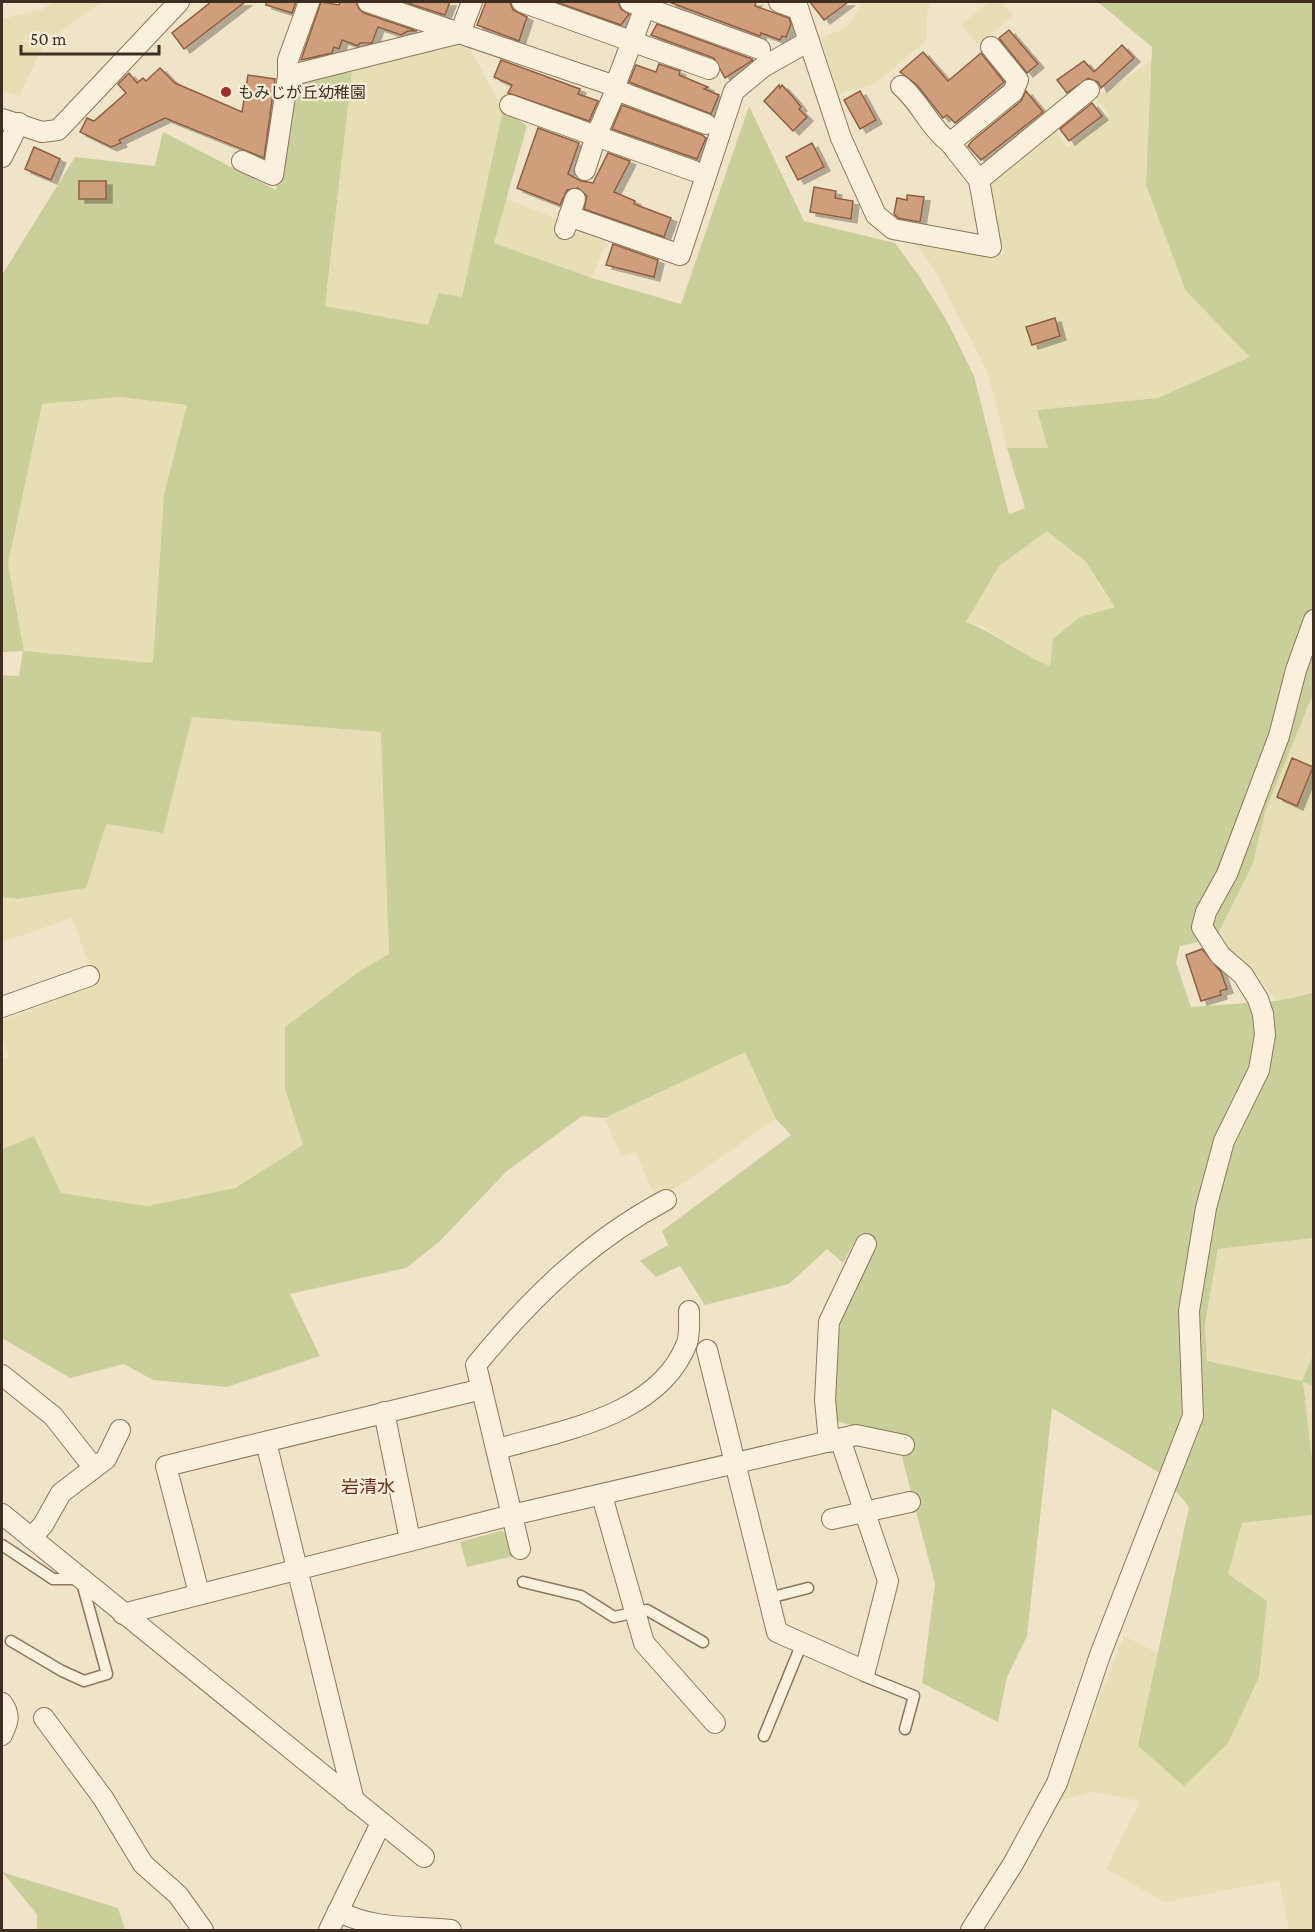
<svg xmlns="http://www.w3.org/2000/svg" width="1315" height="1932" font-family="'Crimson Pro','Noto Sans JP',serif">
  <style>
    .farmland { fill: #e6deb5 }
    .green { fill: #c9cf9b; fill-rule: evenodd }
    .building { fill: #cf9f7d; stroke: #8d5f41; stroke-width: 1.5; filter: url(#shadow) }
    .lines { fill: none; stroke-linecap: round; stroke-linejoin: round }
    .lane-casing { stroke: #8d765c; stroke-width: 13 }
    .street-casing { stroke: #8d765c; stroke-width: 22 }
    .lane { stroke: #faf1dc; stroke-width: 10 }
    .street { stroke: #faf1dc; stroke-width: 20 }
    .poi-dot { fill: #9e2a2b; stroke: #f7eed8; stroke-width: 2 }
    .labels { text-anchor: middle; stroke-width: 4.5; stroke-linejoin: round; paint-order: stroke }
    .poi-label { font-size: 16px; fill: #3d2e20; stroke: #f7eed8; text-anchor: start }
    .neighbourhood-label { font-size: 18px; fill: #6b2e1e; stroke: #f7eed8 }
  </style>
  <defs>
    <filter id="shadow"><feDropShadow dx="6" dy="4" stdDeviation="0" flood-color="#0004"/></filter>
  </defs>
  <rect width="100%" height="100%" fill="#f0e4c8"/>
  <g class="farmland">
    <path d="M53,2H102L57,34L48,36L19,96L2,90V19L43,9Z"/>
    <path d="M863,2H931L927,14V40L875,84L838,94L821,38L846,28Z"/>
    <path d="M990,2H1001L1013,16L978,45L961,24Z"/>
    <path d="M449,43L468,45L503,110L462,297L428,325L325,306L352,72Z"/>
    <path d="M1151,61L1146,185L1186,291L1251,357L1158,398L1037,410L1049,448H1007L987,371L934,269L915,243L1004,255L986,184L1053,128L1068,148L1109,115L1096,98Z"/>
    <path d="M506,199L607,239L592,278L493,243Z"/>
    <path d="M120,397L187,404L164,494L153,664L23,651L8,564L42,403Z"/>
    <path d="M1047,531L1086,562L1115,607L1080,617L1050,666L1034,660L981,626L966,622L999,566Z"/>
    <path d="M1313,694V993L1277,1001L1250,968L1216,938L1253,864L1265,812Z"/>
    <path d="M192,717L382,732L389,955L360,971L285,1089L303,1145L234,1188L147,1206L61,1193L34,1136L2,1149V1060L9,1057L2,1035V1021L96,983L72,918L2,942V897L17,899L106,824L163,833Z"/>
    <path d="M745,1051L776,1119L676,1188L654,1195L636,1152L621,1156L605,1118Z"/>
    <path d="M1313,1238V1355L1303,1381L1313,1386V1468L1303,1381L1206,1361L1205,1324L1218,1249Z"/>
    <path d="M1313,1515V1930H1289L1279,1880L1165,1902L1106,1869L1140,1801L1092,1792L1059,1801L1124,1636L1158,1653L1139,1746L1228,1574L1242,1523Z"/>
  </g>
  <g class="green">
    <path d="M1098,2H1313V694L1265,812L1253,864L1216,938L1180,946L1176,963L1191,1007L1277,1001L1313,993V1238L1218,1249L1205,1324L1207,1361L1302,1381L1313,1355V1386L1303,1382L1313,1468V1515L1242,1523L1228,1574L1267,1601L1259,1677L1228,1743L1184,1786L1138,1746L1189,1507L1163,1475L1052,1408L1027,1636L1007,1677L998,1722L922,1683L935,1584L902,1457L909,1440L835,1421L833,1383L839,1321L876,1246L856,1239L843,1263L827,1249L789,1284L705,1305L680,1266L656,1277L640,1261L668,1245L662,1231L791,1135L776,1119L745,1052L605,1118L582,1116L507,1171L439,1242L406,1268L290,1294L320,1356L227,1387L153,1380L124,1364L70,1378L2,1338V1149L34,1136L61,1193L147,1206L235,1188L303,1145L285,1089V1027L360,971L389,954L381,732L192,717L163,833L106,824L86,888L17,899L2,897V675L19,676L23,651L2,652V275L75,157L155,166L163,132L276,190L291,97L302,79L352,72L325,306L428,325L439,293L462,297L503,110L527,126L494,243L592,278L681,304L749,106L804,221L895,243L919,276L948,323L974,376L1009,514L1025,508L1007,448H1048L1037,410L1158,398L1250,357L1186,291L1146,185L1152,47ZM120,397L187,405L164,494L153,663L24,651L8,564L42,404ZM1047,531L1086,562L1115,607L1080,617L1053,639L1050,666C1020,655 996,633 966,622L999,566Z"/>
    <path d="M501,1531L507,1534L514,1556L467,1567L460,1542Z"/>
    <path d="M2,1872L118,1908L125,1930H37V1914Z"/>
  </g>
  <g class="building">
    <path d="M211,2H245L184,49L172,33Z"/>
    <path d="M266,2H296L292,13L266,5Z"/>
    <path d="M321,2L339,5L340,2H356L359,9L364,13L417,31H408L401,35L378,27L372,43H360L358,46L342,40L339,49L334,47L332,53L301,60Z"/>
    <path d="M404,2H450L445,15Z"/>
    <path d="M486,2H510L513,10L527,17L519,41L477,25Z"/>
    <path d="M556,2H618L621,9L629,14L621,25Z"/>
    <path d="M669,2H756L755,6L789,18L791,24L786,37L782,36L780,40L761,33L760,36Z"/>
    <path d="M810,2H848L824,20Z"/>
    <path d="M657,24L752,59L753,60L725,78L714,58L651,35Z"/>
    <path d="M1009,30L1038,64L1027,73L999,38Z"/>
    <path d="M1122,45L1134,58L1101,88L1098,82L1088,78L1067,93L1057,80L1084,61L1094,72Z"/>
    <path d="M923,52L948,81L981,53L1004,82L955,123L947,115L943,118L917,85L900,72Z"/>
    <path d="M501,60L580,89L578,94L598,101L589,121L508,93L512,85L494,77Z"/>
    <path d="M659,64L680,71L679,75L708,87L704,89L719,95L711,114L629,82L636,65L656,72Z"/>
    <path d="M160,68L175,83L242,112L248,75L275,79L264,158L165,118L119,140L121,143L111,147L80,132L87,118L94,121L126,93L118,84L129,73L137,83L143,78L146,81Z"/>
    <path d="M779,85L780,88L782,85L794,98L801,107L799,109L807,117L793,131L764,101Z"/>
    <path d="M860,91L876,120L860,129L844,100Z"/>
    <path d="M1026,91L1043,112L981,160L968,146L972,141L1021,101Z"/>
    <path d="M1092,103L1102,116L1069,141L1060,129Z"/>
    <path d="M622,105L702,135L706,138L697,159L612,129Z"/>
    <path d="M538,128L579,143L568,174L581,181L593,183L608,153L630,161L614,192L635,201L634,204L671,218L664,237L584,209L587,196L578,188L567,190L560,205L517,188Z"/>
    <path d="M812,143L824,167L798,180L786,157Z"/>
    <path d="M34,147L60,159L51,180L25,169Z"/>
    <rect x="79" y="181" width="27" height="18"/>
    <path d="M814,187L836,191L835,198L853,201L851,219L810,212Z"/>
    <path d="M907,195L924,197L920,222L898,218L894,214L897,198L907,200Z"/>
    <path d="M613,244L658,260L654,277L606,265Z"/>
    <path d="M1055,318L1060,336L1032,345L1026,327Z"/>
    <path d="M1292,758L1313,767L1297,806L1277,797Z"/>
    <path d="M1202,949L1221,972L1227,989L1220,991L1221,995L1201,1001L1186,955Z"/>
  </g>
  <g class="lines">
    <g class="lane-casing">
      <g id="lane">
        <path d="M2,1545L53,1579H81L107,1674L84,1681L62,1671L11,1641"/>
        <path d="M523,1582L581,1596L614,1617L647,1610L703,1642"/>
        <path d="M769,1598L808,1588"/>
        <path d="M865,1672L864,1676L914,1696L905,1729"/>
        <path d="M764,1736L802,1643"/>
      </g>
    </g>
    <g class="street-casing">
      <g id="street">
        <path d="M368,2L615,86"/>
        <path d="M522,2L709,69"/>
        <path d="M630,2L760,49"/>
        <path d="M647,2L615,86L616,90L596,136L694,171"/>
        <path d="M779,2L798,9"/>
        <path d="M796,2L841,138L876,215L893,229L991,247L979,180L1089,90"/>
        <path d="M288,76L460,33L472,2"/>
        <path d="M901,86C921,103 929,127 950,143"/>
        <path d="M616,90L706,124"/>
        <path d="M510,105L596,136L585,170"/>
        <path d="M2,119L42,132L58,130L179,2"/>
        <path d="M2,157L19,123"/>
        <path d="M242,161L273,175L288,76V60L309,2"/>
        <path d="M979,180L950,143L1013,92L1018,80L991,47"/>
        <path d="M569,216L680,255L734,91L763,67L809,41"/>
        <path d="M565,229L575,199"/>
        <path d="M2,1007L89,976"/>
        <path d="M707,1350L777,1632L865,1671L888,1581L840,1439"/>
        <path d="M2,1375L53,1416L94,1468"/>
        <path d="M384,1412L410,1540"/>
        <path d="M266,1442L354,1801"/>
        <path d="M829,1442L825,1400L829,1322L866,1244"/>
        <path d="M498,1449C563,1430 659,1416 687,1343C690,1334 689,1321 689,1311"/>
        <path d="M602,1496L644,1643L715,1723"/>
        <path d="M2,1514L424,1857"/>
        <path d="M832,1519L910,1502"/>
        <path d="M31,1538L43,1525L61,1493L106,1459L120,1430"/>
        <path d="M520,1549L476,1365C530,1299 590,1240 666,1200"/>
        <path d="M199,1593L166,1466L482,1389"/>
        <path d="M123,1614L512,1515L856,1435L904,1445"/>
        <path d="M2,1703C11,1715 8,1722 2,1735"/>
        <path d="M44,1718L103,1798L143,1864L178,1895L203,1930"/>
        <path d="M338,1911C373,1930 413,1926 451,1930"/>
        <path d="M329,1930L381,1823"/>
        <path d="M971,1930L1013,1864L1057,1783L1100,1655L1193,1416L1189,1311L1206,1208L1224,1141L1259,1070L1265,1035L1263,1014L1258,999L1243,975L1220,955L1202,927L1206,912L1227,874L1279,736L1296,670L1314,620"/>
      </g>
    </g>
    <use href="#lane" class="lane"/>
    <use href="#street" class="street"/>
  </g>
  <circle class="poi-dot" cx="226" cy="92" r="6"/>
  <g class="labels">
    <g class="poi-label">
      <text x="238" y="98">もみじが丘幼稚園</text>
    </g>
    <g class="neighbourhood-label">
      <text x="368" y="1493">岩清水</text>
    </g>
  </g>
  <rect width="1315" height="1932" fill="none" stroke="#3d2e20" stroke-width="6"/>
  <path d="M21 45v9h138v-9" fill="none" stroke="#3d2e20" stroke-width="3"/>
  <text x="30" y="45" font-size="18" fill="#3d2e20" stroke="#f7eed8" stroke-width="4.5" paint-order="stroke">50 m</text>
</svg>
